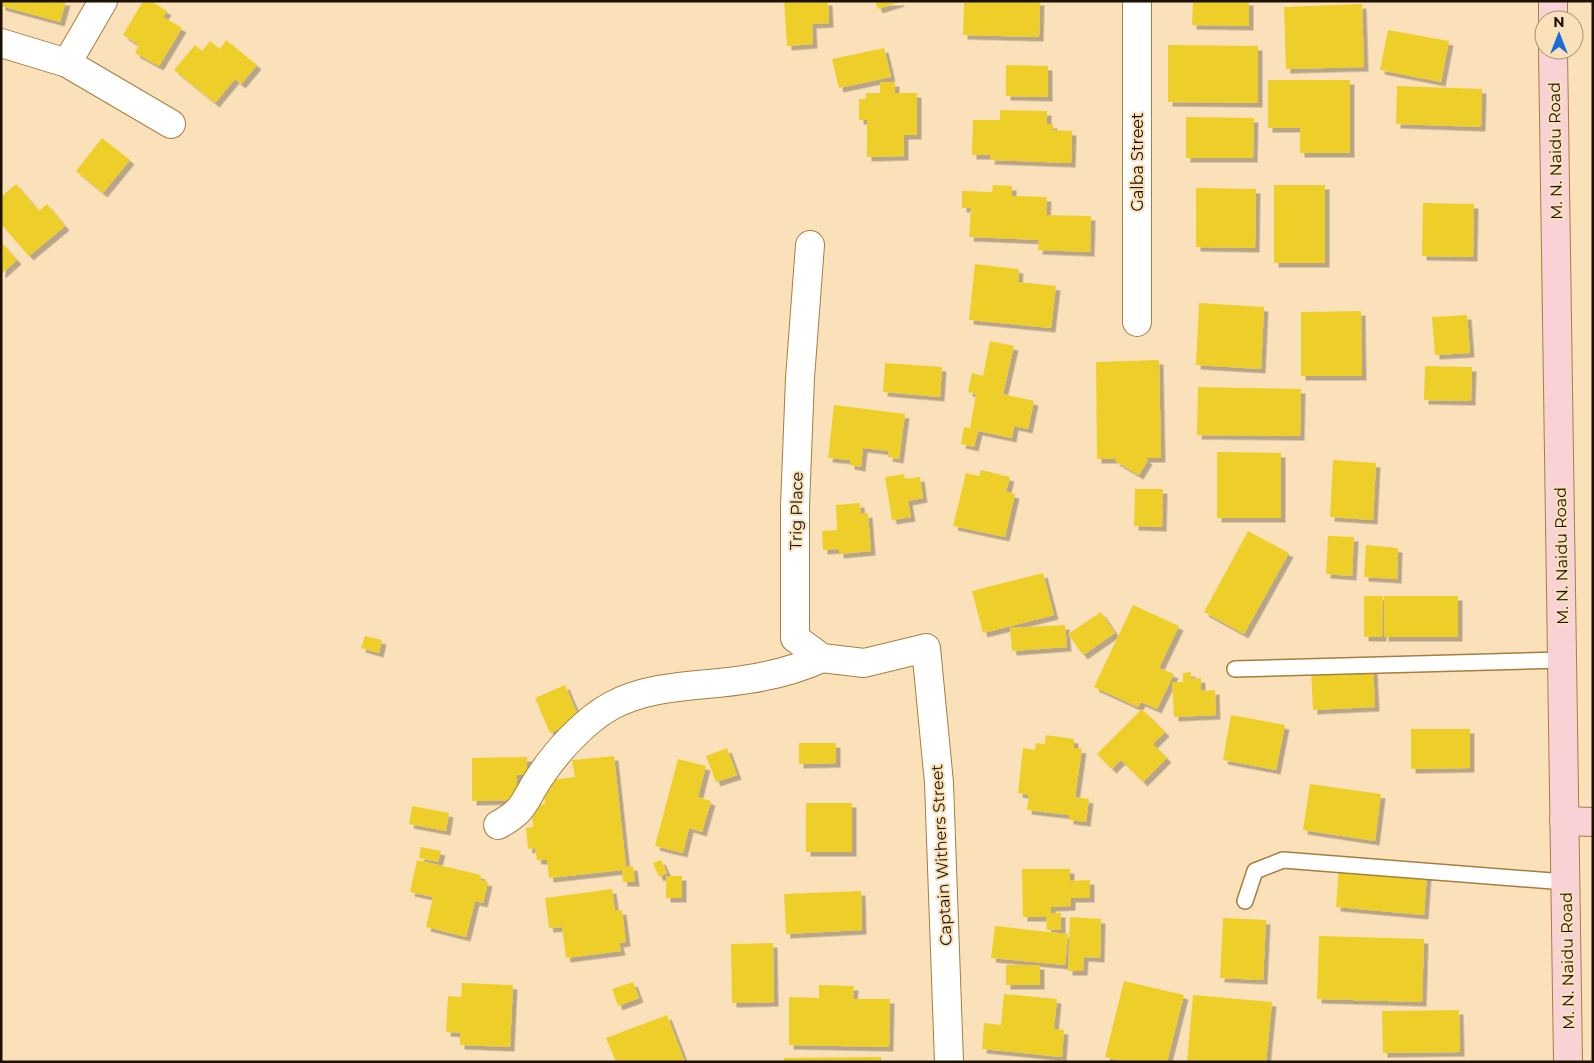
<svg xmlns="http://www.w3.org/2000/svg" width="1594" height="1063" font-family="Montserrat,sans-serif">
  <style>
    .building { fill: #eecf29; filter: url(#shadow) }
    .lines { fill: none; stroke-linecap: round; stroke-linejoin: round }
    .lane-casing { stroke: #a77e3d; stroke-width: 18 }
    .street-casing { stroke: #a77e3d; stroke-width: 30 }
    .secondary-casing { stroke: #a77e3d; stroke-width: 30 }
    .lane { stroke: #fff; stroke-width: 15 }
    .street { stroke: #fff; stroke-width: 28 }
    .secondary { stroke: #f9d2d5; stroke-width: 28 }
    .labels { text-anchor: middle; stroke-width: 4; stroke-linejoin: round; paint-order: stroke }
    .street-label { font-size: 16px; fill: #1c1000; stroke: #fbe1ba }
  </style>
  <defs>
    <filter id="shadow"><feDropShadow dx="4.5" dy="4.5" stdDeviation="0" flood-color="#0004"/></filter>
  </defs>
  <rect width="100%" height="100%" fill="#fbe1ba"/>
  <g class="building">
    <path d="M1,1H66L60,22L1,6Z"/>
    <path d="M143,1H151L167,11L163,17L182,28L159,66L135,53L139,45L123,35Z"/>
    <path d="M784,1H828L829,23L812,24L813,44L787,46Z"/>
    <path d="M875,1H900V2L878,9Z"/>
    <path d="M964,1H1040L1039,37L963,35Z"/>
    <path d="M1193,1H1249V26L1192,25Z"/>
    <path d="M1362,4L1364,67L1286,69L1284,7Z"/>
    <path d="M1388,30L1449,41L1441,82L1380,70Z"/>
    <path d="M226,40L257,65L241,84L235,79L215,103L174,70L195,45L202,51L210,41L220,49Z"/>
    <path d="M1168,45L1258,46V103L1168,102Z"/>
    <path d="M884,48L891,77L839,88L832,59Z"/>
    <path d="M1006,65L1048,66V97L1006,96Z"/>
    <path d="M1268,80H1350V153H1300V128H1268Z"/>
    <path d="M880,82H895V93H917V135H904V156L867,157V120H859V99H866V93H880Z"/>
    <path d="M1397,86L1482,89L1481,127L1396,124Z"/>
    <path d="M1000,110L1047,111V124H1053V130L1072,131L1071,163L990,160L991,155H972L973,120H1000Z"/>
    <path d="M1186,117L1254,118L1253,158H1186Z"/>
    <path d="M102,138L130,160L103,193L76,171Z"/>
    <path d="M16,184L39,211L47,204L65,226L29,256L1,224V197Z"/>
    <path d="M993,185L1012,186V196L1047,197L1046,215L1091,216L1090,252L1038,250L1039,240L969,237L971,208H962V191L992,192Z"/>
    <rect x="1274" y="185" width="51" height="78"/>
    <path d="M1196,188L1256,189L1255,248L1196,247Z"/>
    <path d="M1423,203L1474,204L1473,257L1422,256Z"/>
    <path d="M1,242L17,260L1,274Z"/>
    <path d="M975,264L1019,269L1018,282L1056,286L1051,328L969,320Z"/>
    <path d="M1199,303L1264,307L1261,369L1196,365Z"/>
    <path d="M1361,311L1362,376H1301V312Z"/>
    <path d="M1467,315L1470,353L1435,355L1432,317Z"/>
    <path d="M990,341L1014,346L1003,394L1034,401L1028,429L1014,426L1012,438L978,431L974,447L961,444L964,427L970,428L976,394L968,392L972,373L983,376Z"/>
    <path d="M1159,360L1161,458H1145L1148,460L1139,475L1115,461L1117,459H1097L1096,362Z"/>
    <path d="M885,363L942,367L940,397L883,392Z"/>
    <path d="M1425,366L1472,367L1471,401L1424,400Z"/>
    <path d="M1198,387L1301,389L1300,436L1197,435Z"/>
    <path d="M834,405L905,414L899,459L888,457L889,451L863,448L861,467L850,465V460L828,458Z"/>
    <path d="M1217,452L1281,453V518H1217Z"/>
    <path d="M1333,460L1376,463L1373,520L1330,517Z"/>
    <path d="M981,470L1010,477L1006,492L1015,494L1005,537L953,526L966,473L979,476Z"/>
    <path d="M904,474L905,479L920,477L923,498L908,501L911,517L892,520L885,477Z"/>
    <path d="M1135,489H1163L1162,527L1134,526Z"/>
    <path d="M860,503L861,514L868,513L871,551L839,554V549L823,550L822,531L837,530L836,505Z"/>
    <path d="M1248,531L1289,553L1244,634L1204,612Z"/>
    <path d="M1328,536L1354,537L1352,576L1326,574Z"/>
    <path d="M1366,545L1398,548L1397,579L1364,577Z"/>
    <path d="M1043,573L1054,615L983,633L972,591Z"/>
    <path d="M1364,596H1383L1382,637H1364Z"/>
    <rect x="1384" y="596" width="74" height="41"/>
    <path d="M1133,605L1179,626L1159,668L1174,674L1157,709L1141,702L1138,707L1094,687Z"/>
    <path d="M1101,612L1115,633L1083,655L1068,634Z"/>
    <path d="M1065,625L1067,647L1012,651L1010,628Z"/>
    <path d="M365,636L382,640L379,653L361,648Z"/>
    <path d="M1373,667L1375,707L1313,710L1311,670Z"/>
    <path d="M1191,672V679L1201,678V691L1215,690L1216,715L1174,717L1172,682H1183V673Z"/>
    <path d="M565,685L580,720L550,733L535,698Z"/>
    <path d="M1142,709L1165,732L1153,744L1167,758L1143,782L1121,760L1112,769L1097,754Z"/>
    <path d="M1231,715L1285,725L1276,770L1223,760Z"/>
    <path d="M1411,729H1470V768L1411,769Z"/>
    <path d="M1046,735L1074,739V748L1082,749L1075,797L1089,799L1086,822L1069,820V815L1027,810L1029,795L1018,793L1023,748L1035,750L1036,743L1045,744Z"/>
    <path d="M799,743H836V763L799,764Z"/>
    <path d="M727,748L737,775L716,782L706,756Z"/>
    <path d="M614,756L626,867L633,866L635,882H623L622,870L549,878L547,860H537L535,848L528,849L526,828L533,827L531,806L545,804L543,781L575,777L572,760Z"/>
    <path d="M527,757V774L517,775V800L472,801V758Z"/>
    <path d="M678,759L706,766L698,797L711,801L702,832L689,828L683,853L655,846Z"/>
    <path d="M1310,784L1381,794L1375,841L1303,830Z"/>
    <rect x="806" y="803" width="46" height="49"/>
    <path d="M412,806L449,813L446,831L409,824Z"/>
    <path d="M421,847L441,851L438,862L419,858Z"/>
    <path d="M417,860L481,875L480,880L488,882L483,903L475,901L466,937L426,927L433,897L410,892Z"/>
    <path d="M661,860L667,873L659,877L653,863Z"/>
    <path d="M1339,867L1427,874L1424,915L1336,907Z"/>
    <path d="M1022,869H1070V881L1090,880V898H1071V906L1051,907V913H1061V930H1047L1046,917H1023Z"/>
    <rect x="666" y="876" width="16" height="22"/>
    <path d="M612,889L615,911L622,910L626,942L619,943L621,951L566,958L562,927L549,928L545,898Z"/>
    <path d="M861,891L862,930L786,934L784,894Z"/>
    <path d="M1070,917L1101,919L1100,958L1084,957L1083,971H1068Z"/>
    <path d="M1223,918L1266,920L1263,980L1220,978Z"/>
    <path d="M995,926L1068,934L1065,965L991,958Z"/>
    <path d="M1319,936L1424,939L1422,1002L1317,999Z"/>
    <path d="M773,943L774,1002L732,1003L731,944Z"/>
    <rect x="1006" y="965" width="34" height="20"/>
    <path d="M1124,981L1184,995L1167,1062H1125L1105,1057Z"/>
    <path d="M633,982L639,998L618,1006L612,989Z"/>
    <path d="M462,983L513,985L510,1047L460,1045V1033L446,1032L448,996L461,997Z"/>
    <path d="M819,985L854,986L853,999H890L889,1047L789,1045V997L819,998Z"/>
    <path d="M1004,994L1057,999L1054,1029L1064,1030L1062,1057L982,1049L984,1023L1001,1025Z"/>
    <path d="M1193,995L1272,1002L1266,1062H1187Z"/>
    <path d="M1459,1010L1460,1052L1383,1053L1382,1011Z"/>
    <path d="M667,1015L685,1062H616L606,1038Z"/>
    <path d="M881,1057V1062H784V1058Z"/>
  </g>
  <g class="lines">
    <g class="lane-casing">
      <g id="lane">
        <path d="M1235,669L1562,660"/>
        <path d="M1245,901L1255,871L1283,860L1565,882"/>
      </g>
    </g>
    <g class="street-casing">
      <g id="street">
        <path d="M1,43L67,63L171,124"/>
        <path d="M67,63L103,1"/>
        <path d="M810,245L800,378L795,506V638L822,658L864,663L926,648L939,783L949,1062"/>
        <path d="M1137,322V1"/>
        <path d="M498,825C526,810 523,802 539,778C556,752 584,721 611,706C653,683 704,687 749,679C775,675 798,669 822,658"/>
      </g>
    </g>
    <g class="secondary-casing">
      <g id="secondary">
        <path d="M1553,1V20"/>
        <path d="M1553,50L1568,1062"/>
        <path d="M1564,821L1593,822"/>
      </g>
    </g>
    <use href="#lane" class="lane"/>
    <use href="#street" class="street"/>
    <use href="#secondary" class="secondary"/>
  </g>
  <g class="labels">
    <g class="street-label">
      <text transform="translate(1555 151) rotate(-91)" y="6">M. N. Naidu Road</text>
      <text transform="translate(1137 162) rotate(-90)" y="6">Galba Street</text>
      <text transform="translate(796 511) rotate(-89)" y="6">Trig Place</text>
      <text transform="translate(1561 556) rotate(-91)" y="6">M. N. Naidu Road</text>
      <text transform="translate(941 855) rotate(-93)" y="6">Captain Withers Street</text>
      <text transform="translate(1567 961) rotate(-91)" y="6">M. N. Naidu Road</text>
    </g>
  </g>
  <rect width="1594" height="1063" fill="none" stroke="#1c1000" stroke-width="5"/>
  <g transform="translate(1559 35)"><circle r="24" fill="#fbe1ba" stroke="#a28d70"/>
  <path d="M0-4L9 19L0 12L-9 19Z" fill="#1b6dd7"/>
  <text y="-8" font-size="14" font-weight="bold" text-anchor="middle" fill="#1c1000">N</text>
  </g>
</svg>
